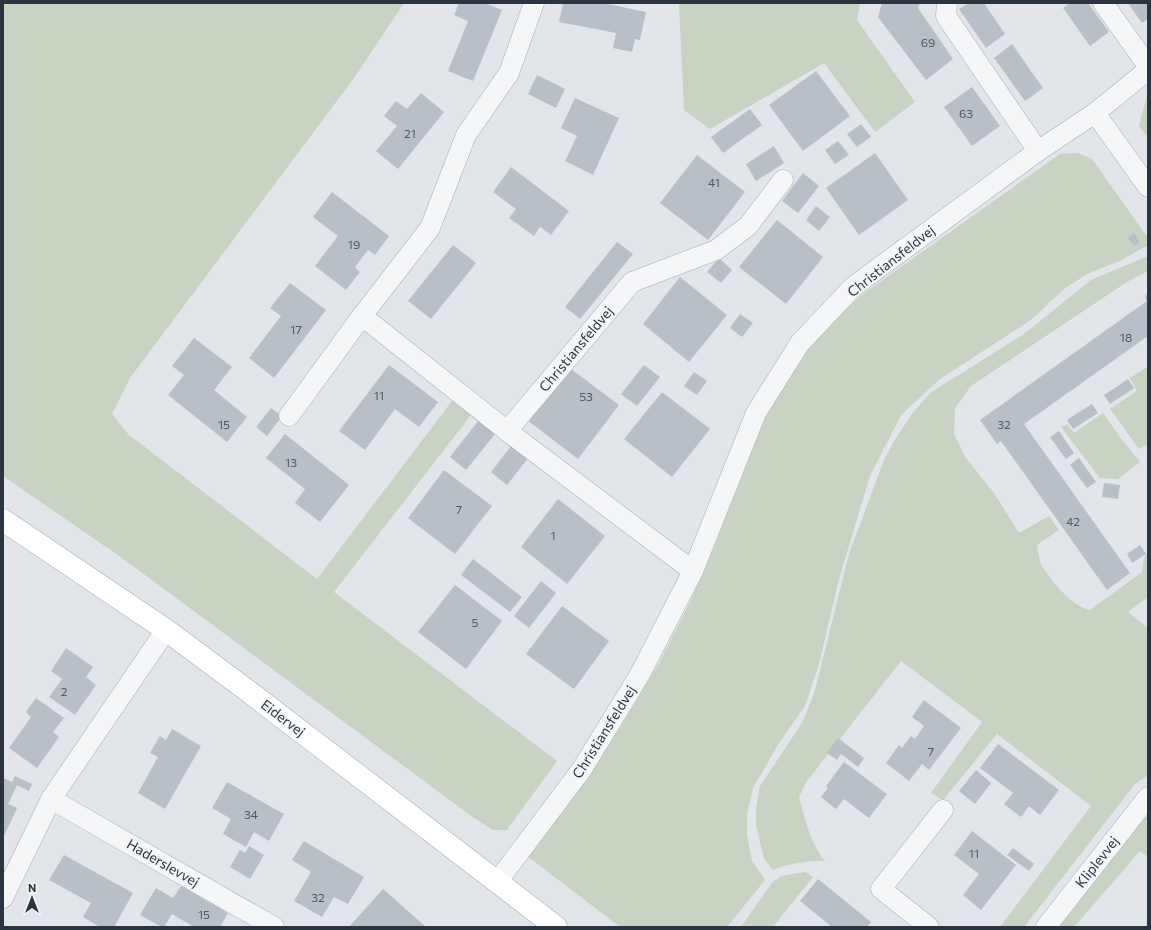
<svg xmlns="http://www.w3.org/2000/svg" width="1151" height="930" font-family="Commissioner,sans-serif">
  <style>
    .green { fill: #c8d3c3 }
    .building { fill: #b9bfc7 }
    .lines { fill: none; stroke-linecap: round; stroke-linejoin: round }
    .street-casing { stroke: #a7acb4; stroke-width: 21 }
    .secondary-casing { stroke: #a7acb4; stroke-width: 23 }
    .street { stroke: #f5f6f8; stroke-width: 20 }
    .secondary { stroke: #fff; stroke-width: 22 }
    .labels { text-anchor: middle; stroke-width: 3.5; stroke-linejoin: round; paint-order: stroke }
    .number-label { font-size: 12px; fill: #4e5762 }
    .street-label { font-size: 14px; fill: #2b3441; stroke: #f2f4f7 }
  </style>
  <rect width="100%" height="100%" fill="#e2e5ea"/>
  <g class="green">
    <path d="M3,3H404L354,78L130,378L112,414L128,434L317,579L452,401L471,415L334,592L557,761L507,830H493L474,818L122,558L3,476Z"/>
    <path d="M679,3H860L857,20L915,102L875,132L824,63L710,129L684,110Z"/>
    <path d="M1148,92V138L1139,126Z"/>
    <path d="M1078,153L1092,159L1148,238V245L1120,261L1091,272L1065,288L1031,320L940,379L901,415L870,476L839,579L819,664L805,706L779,743L753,788L747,814V835L752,861L765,880L727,927H620L527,856L617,733L659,663L689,604L714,548L740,481L757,432L779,392L802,357L823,330L863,294L1060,154Z"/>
    <path d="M1148,256V271L1127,282L971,386L955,408L954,434L965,457L994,493L1019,533L1049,516L1059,530L1037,545C1038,551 1039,560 1042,566C1051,581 1073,607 1090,610L1142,572L1144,558L1148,552V597L1128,612L1148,628V775L1135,784L1024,927H1000L1091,806L997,734L943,800L931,793L982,722L901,661L807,781L799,797C805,819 810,843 825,861C807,861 790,863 773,870L764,859L756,825V810L760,786L802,723L814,694L849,554L884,460L894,441L912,414L930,393L1024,334L1091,280Z"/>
    <path d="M1147,367L1148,368V444L1139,449L1110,409L1137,391L1130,378Z"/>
    <path d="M1103,413L1122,440L1140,462L1118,479L1100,478L1061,427L1067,424L1074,433Z"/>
    <path d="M1148,810V857L1140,851L1074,927H1057Z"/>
    <path d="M806,872L813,877L773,927H741L771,884L781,876Z"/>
  </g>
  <g class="building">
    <path d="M459,3H485L502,10L473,81L448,71L468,21L454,15Z"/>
    <path d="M563,3H603L646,12L640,40L635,39L632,52L613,48L616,33L559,22Z"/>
    <path d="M882,3H920L918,8L953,59L926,80L878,17Z"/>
    <path d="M969,3H984L1005,34L986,48L959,9Z"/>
    <path d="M1070,3H1088L1109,32L1090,46L1063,8Z"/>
    <path d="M1128,3H1148V19L1142,23Z"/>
    <path d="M1012,44L1043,88L1025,101L994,58Z"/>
    <path d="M816,71L850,116L803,151L769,105Z"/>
    <path d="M537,75L565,89L556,108L528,94Z"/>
    <path d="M972,87L1000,126L972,146L944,107Z"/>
    <path d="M421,93L444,112L398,169L376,151L397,126L384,116L396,101L407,109Z"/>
    <path d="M575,98L619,118L593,175L565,161L577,136L561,128Z"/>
    <path d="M750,109L762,125L723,153L711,137Z"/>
    <path d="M861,124L871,137L857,147L847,134Z"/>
    <path d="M838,141L849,155L835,164L825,150Z"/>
    <path d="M774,146L784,163L756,181L746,164Z"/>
    <path d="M875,153L908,200L859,235L826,188Z"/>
    <path d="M697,155L745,192L708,240L660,203Z"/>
    <path d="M511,167L569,211L551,235L540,227L534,236L509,218L516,209L493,192Z"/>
    <path d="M803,173L819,186L798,213L782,201Z"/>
    <path d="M332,192L389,236L375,255L368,250L355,267L360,272L346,290L315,266L338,236L313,217Z"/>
    <path d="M816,206L830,217L819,231L806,220Z"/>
    <path d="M777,220L823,257L786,304L739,267Z"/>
    <path d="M1134,233L1140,242L1134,246L1128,238Z"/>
    <path d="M617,242L633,254L580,319L565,307Z"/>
    <path d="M453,245L476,263L431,319L408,301Z"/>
    <path d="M719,258L732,270L721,283L707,272Z"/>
    <path d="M680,277L727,315L689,362L643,324Z"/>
    <path d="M290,283L326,310L274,378L249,358L281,316L270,308Z"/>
    <path d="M1148,294V336L1024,424L1130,573L1107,590L1001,441L997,444L980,420L1147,301L1145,296Z"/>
    <path d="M740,314L753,323L742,337L730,328Z"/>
    <path d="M194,338L232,367L214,390L247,417L227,442L168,395L184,375L172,366Z"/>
    <path d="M389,365L438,402L419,427L395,409L365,450L339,431Z"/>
    <path d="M644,365L660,377L637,406L621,394Z"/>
    <path d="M567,366L619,405L578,459L527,420Z"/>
    <path d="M694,372L707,381L697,395L684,386Z"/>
    <path d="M1128,379L1134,388L1110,404L1104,395Z"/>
    <path d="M662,392L710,429L672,477L624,439Z"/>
    <path d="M1092,404L1098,413L1073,429L1067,420Z"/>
    <path d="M271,408L282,416L267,436L256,427Z"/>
    <path d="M482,416L499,429L466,470L450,457Z"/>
    <path d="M1059,431L1074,453L1066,459L1050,437Z"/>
    <path d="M285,434L349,485L320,522L295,503L305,489L266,458Z"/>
    <path d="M515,441L532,453L507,485L491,472Z"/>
    <path d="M1079,458L1096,482L1087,488L1070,465Z"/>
    <path d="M444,470L492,506L455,554L408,518Z"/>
    <path d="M1104,483L1120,485L1118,499L1102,497Z"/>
    <path d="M558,499L605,536L567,584L521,547Z"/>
    <path d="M1140,545L1146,554L1132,563L1127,554Z"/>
    <path d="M473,559L522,597L510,612L461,575Z"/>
    <path d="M541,581L556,593L529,628L514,616Z"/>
    <path d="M455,585L502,621L466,669L418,632Z"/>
    <path d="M562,606L609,641L574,689L526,654Z"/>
    <path d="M66,648L93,667L86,677L96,685L75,715L49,697L62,679L51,671Z"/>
    <path d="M36,698L64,718L53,732L59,737L37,768L9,748L31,717L26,712Z"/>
    <path d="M924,700L961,728L929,770L922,764L909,781L886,763L899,745L902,748L911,736L915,739L924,726L912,717Z"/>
    <path d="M172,729L201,746L165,809L138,793L158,757L150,753L160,736L166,740Z"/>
    <path d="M838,738L864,758L858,767L841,754L837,760L827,753Z"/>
    <path d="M998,744L1059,790L1040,815L1029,806L1021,817L1004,804L1013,793L980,768Z"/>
    <path d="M844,762L887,794L869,818L844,799L836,809L821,797L828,788L826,786Z"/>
    <path d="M976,770L991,783L975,804L959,791Z"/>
    <path d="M15,776L32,784L29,791L17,785L8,804L17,808L3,838V778L12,782Z"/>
    <path d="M227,782L284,814L269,841L254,832L246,847L223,834L231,819L212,808Z"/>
    <path d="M972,831L1016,865L981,910L963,895L979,874L954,855Z"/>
    <path d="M304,841L364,877L348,904L334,897L322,917L294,901L311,872L292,860Z"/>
    <path d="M249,846L264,855L250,879L230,867L240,850L245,853Z"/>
    <path d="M1013,848L1034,864L1029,871L1007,855Z"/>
    <path d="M64,855L133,893L114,927H100L83,917L91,903L49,880Z"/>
    <path d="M818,879L871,922L867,927H832L800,901Z"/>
    <path d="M181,886L228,913L220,927H194L172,914L164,927H162L140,915L156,888L173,898Z"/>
    <path d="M383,889L426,927H349Z"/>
  </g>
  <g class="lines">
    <g class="street-casing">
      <g id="street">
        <path d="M947,3L946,16L1038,151"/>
        <path d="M1103,3L1148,66"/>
        <path d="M1095,113L1148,187"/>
        <path d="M362,316L507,431L693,571"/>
        <path d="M289,416L362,316L430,228L466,135L509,73L534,3"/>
        <path d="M507,431L632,282L716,250L748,226L783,180"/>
        <path d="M51,799L274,927"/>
        <path d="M497,882L582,769L639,676L693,571L756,413L800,343L854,286L1038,151L1095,113L1148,70"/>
        <path d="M3,898L51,799L166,630"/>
        <path d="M929,927L881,889L943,810"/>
        <path d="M1046,927L1148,797"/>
      </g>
    </g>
    <g class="secondary-casing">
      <path id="secondary" d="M3,520L166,630L248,691L556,927"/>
    </g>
    <use href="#street" class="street"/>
    <use href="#secondary" class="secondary"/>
  </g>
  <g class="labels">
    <g class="number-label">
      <text x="928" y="47">69</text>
      <text x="966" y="118">63</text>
      <text x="410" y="138">21</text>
      <text x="714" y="187">41</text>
      <text x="354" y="249">19</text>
      <text x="296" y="334">17</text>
      <text x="1126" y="342">18</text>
      <text x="379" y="400">11</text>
      <text x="586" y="401">53</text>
      <text x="224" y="429">15</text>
      <text x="1004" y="429">32</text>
      <text x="291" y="467">13</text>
      <text x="459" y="514">7</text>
      <text x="1073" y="526">42</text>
      <text x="553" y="540">1</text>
      <text x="475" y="627">5</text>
      <text x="64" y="696">2</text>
      <text x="931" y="756">7</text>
      <text x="251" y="819">34</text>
      <text x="974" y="858">11</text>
      <text x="318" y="902">32</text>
      <text x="204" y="919">15</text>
    </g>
    <g class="street-label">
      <text transform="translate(891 261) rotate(-38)" y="5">Christiansfeldvej</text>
      <text transform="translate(576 349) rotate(-50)" y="5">Christiansfeldvej</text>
      <text transform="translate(283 718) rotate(37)" y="5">Eidervej</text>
      <text transform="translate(604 732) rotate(-58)" y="5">Christiansfeldvej</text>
      <text transform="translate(1097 862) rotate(-52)" y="5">Kliplevvej</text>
      <text transform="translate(163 863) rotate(30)" y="5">Haderslevvej</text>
    </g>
  </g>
  <rect width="1151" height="930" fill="none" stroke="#2b3441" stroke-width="8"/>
  <g transform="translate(32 898)" stroke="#f2f4f7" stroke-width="3" paint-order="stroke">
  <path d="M0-3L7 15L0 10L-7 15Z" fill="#2b3441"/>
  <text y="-6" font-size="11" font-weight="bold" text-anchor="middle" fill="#2b3441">N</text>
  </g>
</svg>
